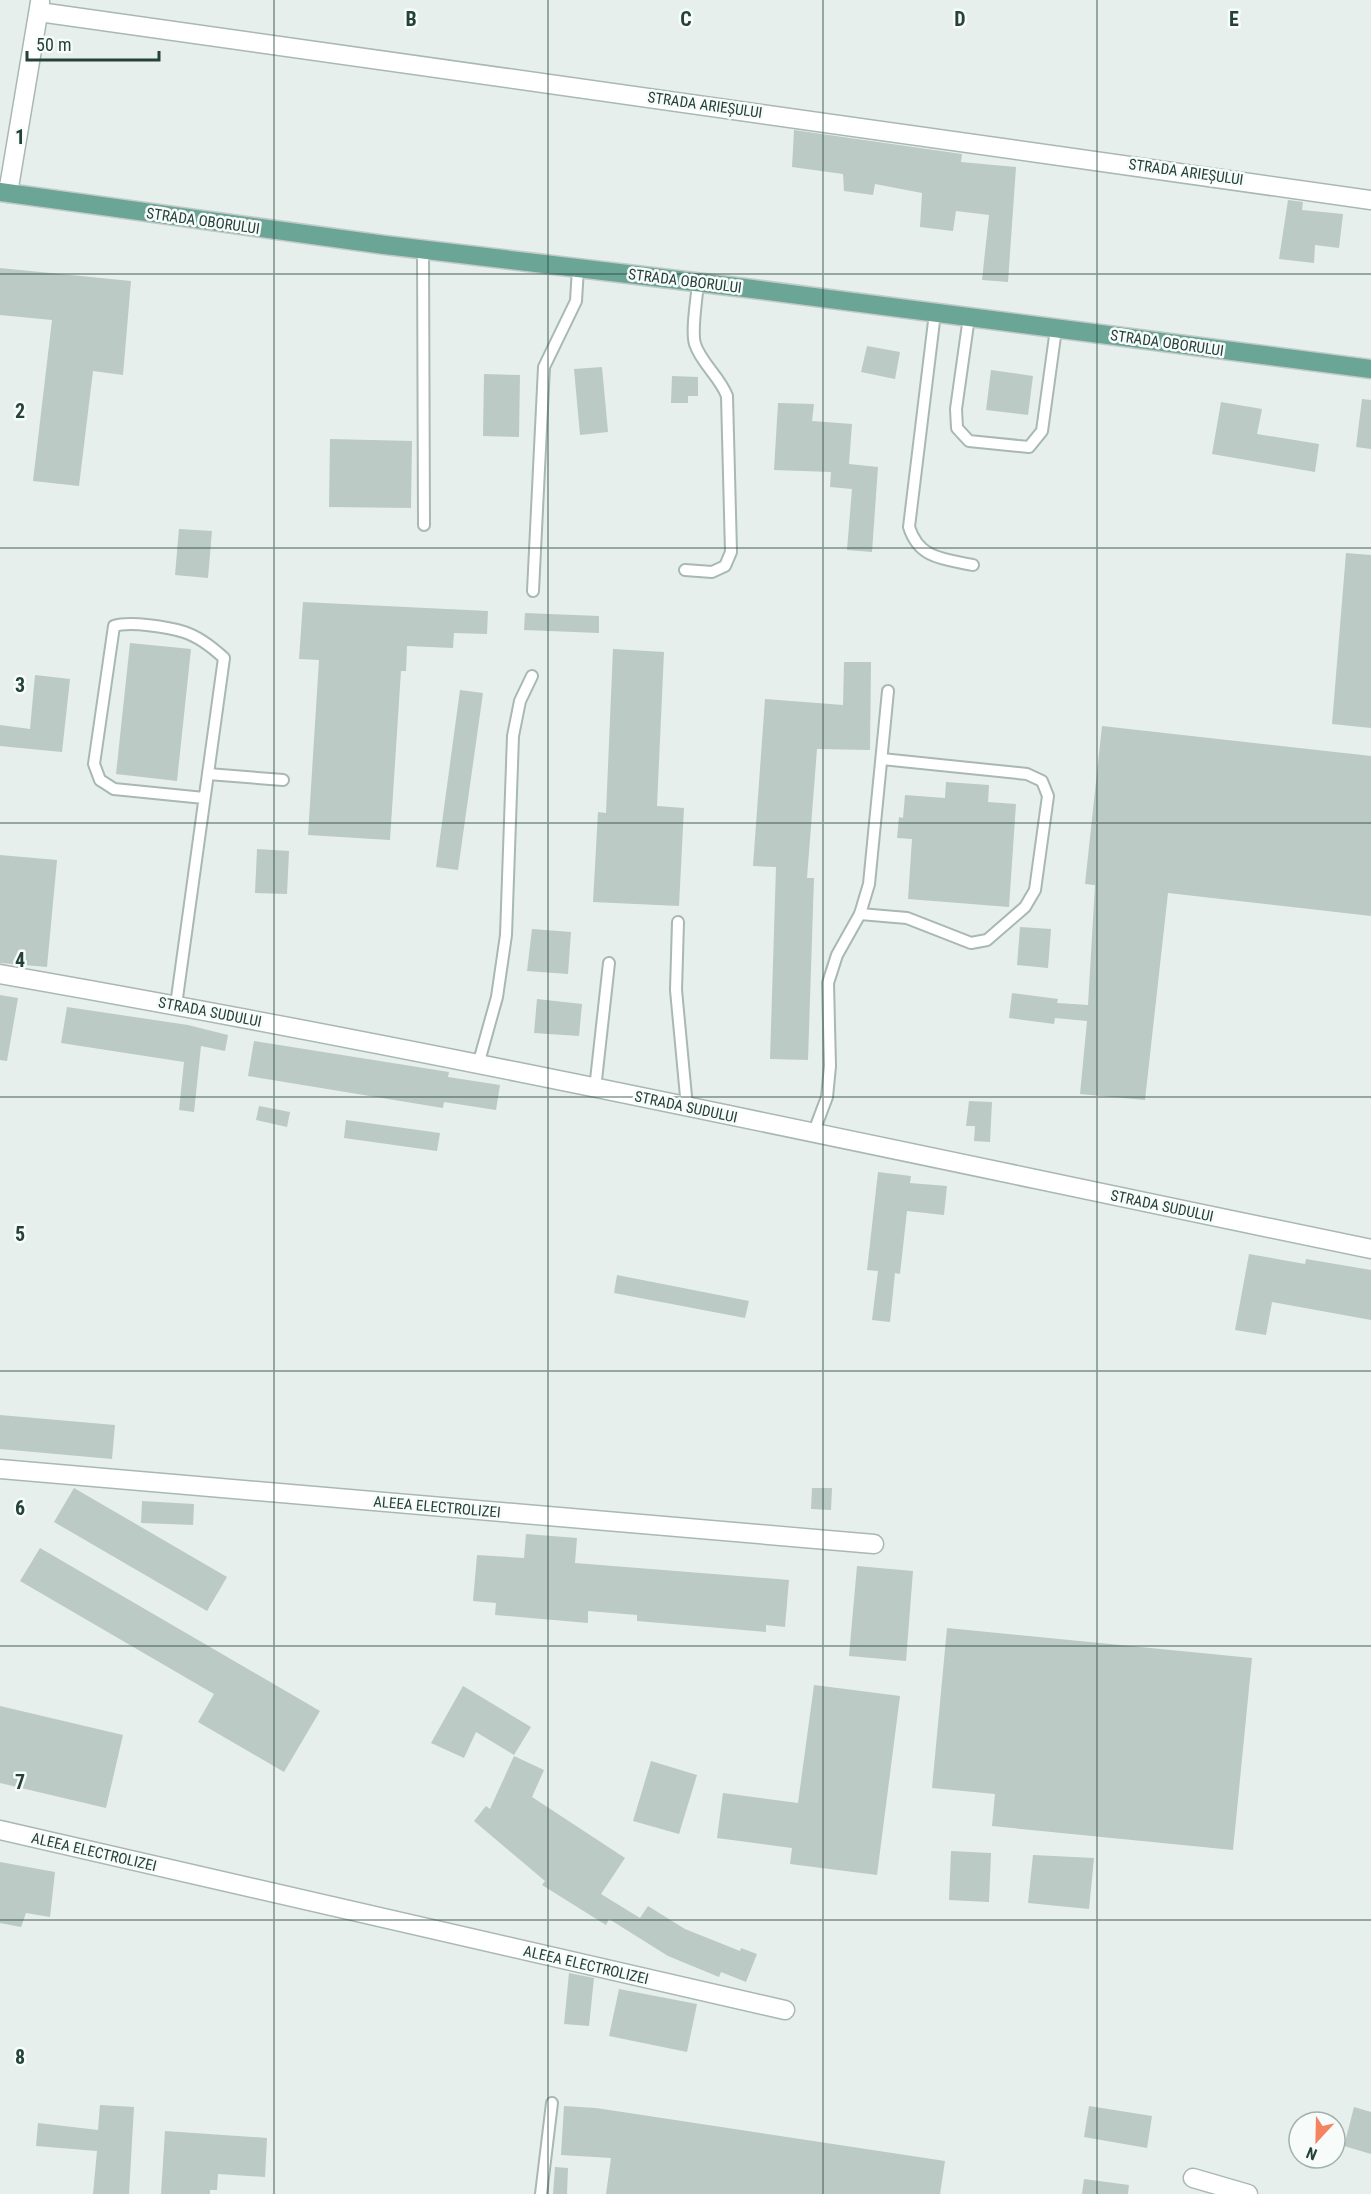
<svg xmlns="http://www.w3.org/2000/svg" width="1371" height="2194" font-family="'Roboto Condensed',sans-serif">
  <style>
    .building { fill: #bbcac4 }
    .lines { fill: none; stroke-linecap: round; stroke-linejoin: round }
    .service-casing { stroke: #a8b8b2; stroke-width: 14 }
    .minor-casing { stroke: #a8b8b2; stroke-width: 21 }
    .primary-casing { stroke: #c2cac8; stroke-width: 21 }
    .service { stroke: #fff; stroke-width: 10 }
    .minor { stroke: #fff; stroke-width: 18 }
    .primary { stroke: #6aa596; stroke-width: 18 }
    .grid { fill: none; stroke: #24423a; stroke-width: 1.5; stroke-opacity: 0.55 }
    .labels { text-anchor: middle; stroke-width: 5; stroke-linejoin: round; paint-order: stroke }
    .street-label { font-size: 15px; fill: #24423a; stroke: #f7fbf9 }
    .grid-label { font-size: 20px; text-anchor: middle; font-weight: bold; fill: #24423a; stroke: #f7fbf9; stroke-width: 5; stroke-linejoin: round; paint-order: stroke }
  </style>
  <rect width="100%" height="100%" fill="#e6efeb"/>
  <g class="building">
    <path d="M794,130L962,154L961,162L1016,167L1008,282L982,280L989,215L956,211L953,231L920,227L922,193L875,184L873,195L844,191L843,174L792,167Z"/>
    <path d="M1288,200L1303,202L1302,210L1343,214L1339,248L1315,245L1314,263L1279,259Z"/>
    <path d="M0,268L131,281L123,375L93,371L79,486L33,481L52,320L0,315Z"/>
    <path d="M867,346L900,352L895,379L861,372Z"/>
    <path d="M602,367L608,432L580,435L574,369Z"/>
    <path d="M991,370L1033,376L1028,415L986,410Z"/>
    <path d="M484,374L520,375L519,437L483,436Z"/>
    <path d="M672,376L698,377V396H688V403H671Z"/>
    <path d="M1362,399L1371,400V449L1356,447Z"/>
    <path d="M1221,402L1262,409L1257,434L1319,444L1315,472L1212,454Z"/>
    <path d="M778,403L814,404L812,421L852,424L849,464L878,467L872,552L847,550L852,489L830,487L831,472L774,470Z"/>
    <path d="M330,439L412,441L411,508L329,507Z"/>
    <path d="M179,529L212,531L208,578L175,575Z"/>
    <path d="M1346,553L1371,555V728L1332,724Z"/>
    <path d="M303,602L488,611L487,634L454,633L453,648L407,646L406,671H401L390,840L308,835L319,660L299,659Z"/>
    <path d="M525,613L599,616V633L524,630Z"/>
    <path d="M130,643L191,649L177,781L116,774Z"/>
    <path d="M613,649L664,652L657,806L684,808L679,906L593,902L598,812L606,813Z"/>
    <path d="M844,662H871L870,750L817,749L807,878H814L808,1060L770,1059L776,867L753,866L765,699L843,705Z"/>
    <path d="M35,675L70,679L62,752L0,746V725L30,729Z"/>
    <path d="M460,690L483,693L458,870L436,867Z"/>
    <path d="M1102,726L1371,756V916L1168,893L1145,1100L1080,1094L1087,1021L1055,1018L1054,1024L1009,1018L1012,993L1058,999L1057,1003L1088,1005L1095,885L1085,884Z"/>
    <path d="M946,782L989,785L988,802L1016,804L1009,907L908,899L912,839L897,838L899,817L903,818L905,795L945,798Z"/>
    <path d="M257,849L289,851L287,894L255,893Z"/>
    <path d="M0,855L57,860L47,967L0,963Z"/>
    <path d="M1020,927L1051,929L1048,968L1017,965Z"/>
    <path d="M532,929L571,932L568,974L527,971Z"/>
    <path d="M0,995L18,998L7,1061L0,1060Z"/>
    <path d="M537,999L582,1004L579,1036L534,1033Z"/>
    <path d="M67,1007L188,1025L228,1035L225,1051L201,1046L194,1112L179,1110L184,1062L61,1043Z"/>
    <path d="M254,1041L449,1072L448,1077L500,1085L496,1110L444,1102L443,1108L248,1076Z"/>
    <path d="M969,1101L992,1102L990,1142L974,1141L975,1126H966Z"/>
    <path d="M259,1106L290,1112L287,1127L256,1120Z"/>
    <path d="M346,1120L440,1133L437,1151L344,1138Z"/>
    <path d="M878,1172L911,1176L910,1183L947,1186L944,1215L907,1211L900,1274L895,1273L890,1322L872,1320L878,1271L867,1270Z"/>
    <path d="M1249,1254L1305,1264L1306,1259L1371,1270V1320L1272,1302L1266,1335L1235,1330Z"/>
    <path d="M617,1275L749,1301L745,1318L614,1293Z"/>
    <path d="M0,1415L115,1425L112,1459L0,1449Z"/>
    <path d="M74,1488L227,1577L207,1611L54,1522Z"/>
    <path d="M812,1488H832L831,1510L811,1509Z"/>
    <path d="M142,1501L194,1504L193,1525L141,1523Z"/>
    <path d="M526,1534L577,1538L575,1563L789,1580L785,1627L766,1625V1632L637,1621V1615L588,1611V1623L495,1615L496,1603L473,1601L477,1555L524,1558Z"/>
    <path d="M40,1548L320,1711L284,1772L198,1722L214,1694L20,1581Z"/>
    <path d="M857,1566L913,1571L906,1661L849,1656Z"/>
    <path d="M947,1628L1252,1658L1233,1850L992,1826L995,1794L932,1788Z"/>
    <path d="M814,1685L900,1696L877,1875L790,1864L792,1848L717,1838L723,1793L798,1803Z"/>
    <path d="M463,1686L531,1727L514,1755L476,1732L464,1758L431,1743Z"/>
    <path d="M0,1706L123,1735L106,1808L0,1783Z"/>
    <path d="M514,1756L544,1770L532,1797L625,1858L601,1894L640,1918L648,1906L685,1929L740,1951L741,1948L757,1954L746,1982L721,1972L719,1977L668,1956L609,1919L606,1925L542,1885L545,1881L474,1821L486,1806L490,1809Z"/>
    <path d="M651,1761L697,1775L679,1834L633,1821Z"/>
    <path d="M951,1851L991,1853L989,1902L949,1900Z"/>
    <path d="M1033,1855L1094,1858L1089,1909L1028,1903Z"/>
    <path d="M0,1862L55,1872L50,1917L26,1913L21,1927L0,1923Z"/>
    <path d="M569,1973L594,1978L589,2026L564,2024Z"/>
    <path d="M619,1989L697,2004L687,2052L609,2036Z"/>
    <path d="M100,2105L134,2107L129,2194H93L97,2151L36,2146L38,2123L98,2130Z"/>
    <path d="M564,2106L596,2108L945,2161L940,2194H606L611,2158L561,2155Z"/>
    <path d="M1089,2106L1152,2116L1147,2148L1084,2137Z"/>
    <path d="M1354,2107L1371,2112V2154L1344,2146Z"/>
    <path d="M165,2131L267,2138L265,2177L218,2174L217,2190H210V2194H161Z"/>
    <path d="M555,2167L568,2168L567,2194H553Z"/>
    <path d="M1084,2179L1129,2185L1128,2194H1082Z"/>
  </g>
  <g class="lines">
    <g class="service-casing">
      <g id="service">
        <path d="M423,250L424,525"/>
        <path d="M935,313L909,527C919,559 944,559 973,565"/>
        <path d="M969,317L956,409L957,428L969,441L1029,447L1042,431L1056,329"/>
        <path d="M685,570L712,572L725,566L731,552L727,396C720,377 701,363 695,344C691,330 697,298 698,282"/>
        <path d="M533,591L544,367L576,301L578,268"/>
        <path d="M208,774L283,780"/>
        <path d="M860,914L907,918L971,943L987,940L1025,907L1035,890L1048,796L1042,781L1027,774L882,759"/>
        <path d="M678,922L676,990L687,1107"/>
        <path d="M176,1005L224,658C213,648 200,637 184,632C168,627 130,621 114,626L94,764L100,780L114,789L204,798"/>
        <path d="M478,1065L497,997L506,935L513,736L520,701L532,676"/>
        <path d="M595,1089L609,963"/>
        <path d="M813,1134L827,1097L830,1066L828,983L837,955L860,914L869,884L888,691"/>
        <path d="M541,2194L552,2103"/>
      </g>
    </g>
    <g class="minor-casing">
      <g id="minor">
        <path d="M39,12L1371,200"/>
        <path d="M8,193L40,2"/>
        <path d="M0,974C459,1054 915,1155 1371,1249"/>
        <path d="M0,1469L874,1544"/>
        <path d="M0,1830L785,2010"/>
        <path d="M1193,2178L1248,2194"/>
      </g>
    </g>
    <g class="primary-casing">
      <path id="primary" d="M0,192L385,245L745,288L1371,369"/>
    </g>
    <use href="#service" class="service"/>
    <use href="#minor" class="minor"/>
    <use href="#primary" class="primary"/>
  </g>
  <path class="grid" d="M274,0V2194M548,0V2194M823,0V2194M1097,0V2194M0,274H1371M0,548H1371M0,823H1371M0,1097H1371M0,1371H1371M0,1646H1371M0,1920H1371"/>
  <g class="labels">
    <g class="street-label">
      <text transform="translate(705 105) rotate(8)" y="5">STRADA ARIEȘULUI</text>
      <text transform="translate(1186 172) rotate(8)" y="5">STRADA ARIEȘULUI</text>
      <text transform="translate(203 221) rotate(8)" y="5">STRADA OBORULUI</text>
      <text transform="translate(685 281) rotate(7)" y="5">STRADA OBORULUI</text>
      <text transform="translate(1167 343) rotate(8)" y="5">STRADA OBORULUI</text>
      <text transform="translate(210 1012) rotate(11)" y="5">STRADA SUDULUI</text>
      <text transform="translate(686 1107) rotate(12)" y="5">STRADA SUDULUI</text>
      <text transform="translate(1162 1206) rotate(12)" y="5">STRADA SUDULUI</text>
      <text transform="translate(437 1507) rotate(5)" y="5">ALEEA ELECTROLIZEI</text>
      <text transform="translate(94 1852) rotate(13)" y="5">ALEEA ELECTROLIZEI</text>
      <text transform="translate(586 1965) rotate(13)" y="5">ALEEA ELECTROLIZEI</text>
    </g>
  </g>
  <g class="grid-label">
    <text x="411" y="26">B</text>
    <text x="686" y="26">C</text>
    <text x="960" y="26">D</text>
    <text x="1234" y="26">E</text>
    <text x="20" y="144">1</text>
    <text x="20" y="418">2</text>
    <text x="20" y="692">3</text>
    <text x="20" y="967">4</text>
    <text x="20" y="1241">5</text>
    <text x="20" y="1515">6</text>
    <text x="20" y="1789">7</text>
    <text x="20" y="2064">8</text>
  </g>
  <g transform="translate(1317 2140) rotate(202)"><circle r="28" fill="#f7fbf9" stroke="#a3b1ad" stroke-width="1.5"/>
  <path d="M0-4.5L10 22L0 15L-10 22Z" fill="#f4845f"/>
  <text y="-9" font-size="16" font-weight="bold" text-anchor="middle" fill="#24423a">N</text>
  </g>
  <path d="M27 51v9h132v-9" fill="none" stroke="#24423a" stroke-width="3"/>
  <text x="36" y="51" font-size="18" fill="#24423a" stroke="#f7fbf9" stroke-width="4.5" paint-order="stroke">50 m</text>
</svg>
